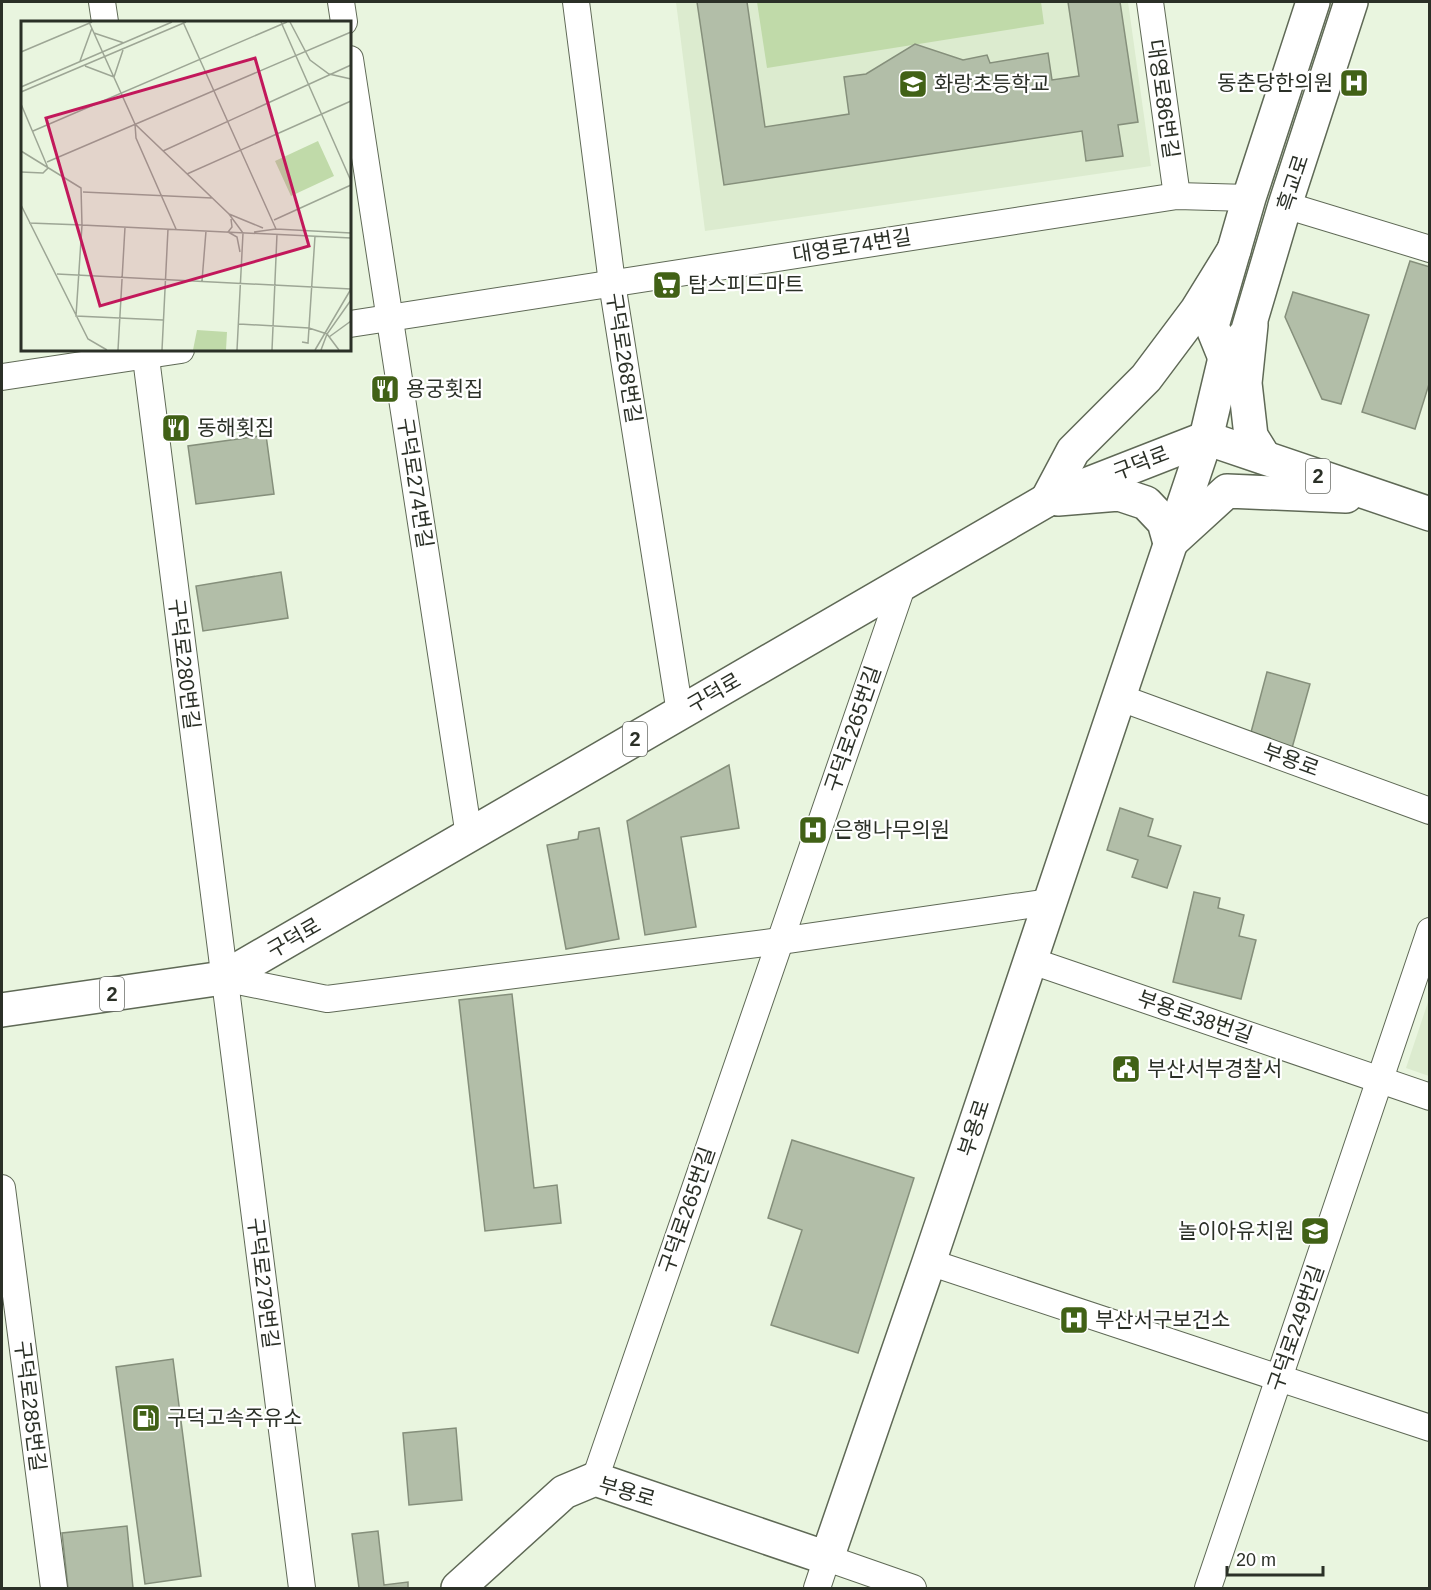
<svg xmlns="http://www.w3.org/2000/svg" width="1431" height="1590" font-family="Helvetica,'Noto Sans KR',sans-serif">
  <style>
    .built { fill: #dcebcf }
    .green { fill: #c0daa9 }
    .building { fill: #b2bea8; stroke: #858f7b; stroke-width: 1.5 }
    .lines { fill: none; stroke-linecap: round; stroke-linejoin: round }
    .street-casing { stroke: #5f6956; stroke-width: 28 }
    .secondary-casing { stroke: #5f6956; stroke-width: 36 }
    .primary-casing { stroke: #5f6956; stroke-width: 36 }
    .street { stroke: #fff; stroke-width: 26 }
    .secondary { stroke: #fff; stroke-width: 33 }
    .primary { stroke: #fff; stroke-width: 33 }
    .labels { text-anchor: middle; stroke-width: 4.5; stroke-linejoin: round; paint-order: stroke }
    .shield { fill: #fff; stroke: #6b6e68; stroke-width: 1.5 }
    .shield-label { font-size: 20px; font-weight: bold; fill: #2b3027 }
    .poi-label { font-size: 21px; fill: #2b3027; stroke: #fff; text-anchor: start }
    .street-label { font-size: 21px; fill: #2b3027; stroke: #fff }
    .inset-road { fill: none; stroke: #9da695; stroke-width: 1.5 }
    .view { fill: #c2185b; fill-opacity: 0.15; stroke: #c2185b; stroke-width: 3 }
    .inset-edge { fill: none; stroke: #2b3027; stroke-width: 3 }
  </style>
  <rect width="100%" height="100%" fill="#e9f5df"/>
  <g class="built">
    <path d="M676,2H1128L1151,166L705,231Z"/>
    <path d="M1429,999V1076L1406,1068Z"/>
  </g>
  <path class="green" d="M757,2H1041L1044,24L767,68Z"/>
  <g class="building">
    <path d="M697,2H747L765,127L849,114L844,77L866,74L915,44L963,60L987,55L990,63L1048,53L1052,80L1079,76L1068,2H1120L1138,122L1118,125L1123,156L1086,161L1082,131L724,185Z"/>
    <path d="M1410,261L1430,267V381L1415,429L1362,412Z"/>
    <path d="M1293,292L1369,315L1341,404L1322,399L1285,317Z"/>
    <path d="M266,435L274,494L196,504L188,446Z"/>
    <path d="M281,572L288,618L203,631L196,586Z"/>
    <path d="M1267,672L1310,684L1292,748L1250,736Z"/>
    <path d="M729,765L739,828L681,837L696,927L645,935L627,821Z"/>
    <path d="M1120,808L1153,819L1148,836L1181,846L1167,888L1132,877L1138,860L1107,850Z"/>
    <path d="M599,828L619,939L566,949L547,845L578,839L579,832Z"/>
    <path d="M1194,892L1220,898L1218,908L1244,915L1239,936L1256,940L1241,999L1173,982Z"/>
    <path d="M512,994L534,1188L557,1185L561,1223L485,1231L459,1000Z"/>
    <path d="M792,1140L914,1178L858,1353L771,1325L802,1230L768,1218Z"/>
    <path d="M173,1359L201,1576L145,1584L116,1367Z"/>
    <path d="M456,1428L462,1500L409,1505L403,1433Z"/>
    <path d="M127,1526L133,1588H68L62,1533Z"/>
    <path d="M378,1531L384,1585L408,1582V1588H359L352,1534Z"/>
  </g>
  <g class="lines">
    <g class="street-casing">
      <g id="street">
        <path d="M102,2L105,22"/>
        <path d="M341,2L344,22"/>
        <path d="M576,2L612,283L680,713"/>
        <path d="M1150,2L1177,196"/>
        <path d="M350,59L469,836"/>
        <path d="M1285,205L1430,249"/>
        <path d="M350,324L1177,196L1249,198"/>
        <path d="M145,350L302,1588"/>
        <path d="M2,377L181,350"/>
        <path d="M1118,697L1430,811"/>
        <path d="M1029,960L1430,1097"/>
        <path d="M223,978L327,999L780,941L1049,902"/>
        <path d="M2,1188L54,1588"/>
        <path d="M929,1262L1430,1428"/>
        <path d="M595,1479L903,584"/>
        <path d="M817,1588L827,1558L913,1588"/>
        <path d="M1208,1588L1430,931"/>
      </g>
    </g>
    <g class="secondary-casing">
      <g id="secondary">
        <path d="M1251,325L1245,383L1251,436L1264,457"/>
        <path d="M1225,358L1212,326L1249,198L1313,2"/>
        <path d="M1058,499L1119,494L1146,503L1164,522L1170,543"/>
        <path d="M458,1588L564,1492L595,1479L827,1558L929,1262L1206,438L1225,358L1247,333L1285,205L1351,2"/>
      </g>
    </g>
    <g class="primary-casing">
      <g id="primary">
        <path d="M1047,500L1073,451L1146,378L1197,310L1234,250"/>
        <path d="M1170,543L1227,491L1346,496"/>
        <path d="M2,1010L223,978L1047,500L1206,438L1430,514"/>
      </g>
    </g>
    <use href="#street" class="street"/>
    <use href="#secondary" class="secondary"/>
    <use href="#primary" class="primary"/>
  </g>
  <defs>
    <g id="hospital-square" transform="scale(1.5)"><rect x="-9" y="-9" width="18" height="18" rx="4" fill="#416116" stroke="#fff"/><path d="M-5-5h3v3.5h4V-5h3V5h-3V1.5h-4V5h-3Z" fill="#fff"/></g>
    <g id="school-square" transform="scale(1.5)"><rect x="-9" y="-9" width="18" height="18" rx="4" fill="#416116" stroke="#fff"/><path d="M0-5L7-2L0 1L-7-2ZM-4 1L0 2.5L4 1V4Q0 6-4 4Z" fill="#fff"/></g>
    <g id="supermarket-square" transform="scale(1.5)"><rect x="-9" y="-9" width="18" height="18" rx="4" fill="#416116" stroke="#fff"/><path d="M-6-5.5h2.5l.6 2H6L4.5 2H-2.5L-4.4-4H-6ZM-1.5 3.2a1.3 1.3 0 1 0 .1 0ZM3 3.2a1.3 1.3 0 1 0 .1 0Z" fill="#fff"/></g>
    <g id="restaurant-square" transform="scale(1.5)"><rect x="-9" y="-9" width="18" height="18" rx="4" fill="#416116" stroke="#fff"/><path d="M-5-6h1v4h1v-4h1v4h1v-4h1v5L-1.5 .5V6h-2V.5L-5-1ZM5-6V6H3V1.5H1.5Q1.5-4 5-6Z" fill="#fff"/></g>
    <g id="civic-square" transform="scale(1.5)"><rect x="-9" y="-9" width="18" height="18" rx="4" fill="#416116" stroke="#fff"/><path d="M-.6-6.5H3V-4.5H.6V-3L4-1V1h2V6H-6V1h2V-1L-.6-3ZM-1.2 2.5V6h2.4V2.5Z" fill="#fff"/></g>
    <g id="fuel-square" transform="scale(1.5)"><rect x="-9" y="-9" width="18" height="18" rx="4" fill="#416116" stroke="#fff"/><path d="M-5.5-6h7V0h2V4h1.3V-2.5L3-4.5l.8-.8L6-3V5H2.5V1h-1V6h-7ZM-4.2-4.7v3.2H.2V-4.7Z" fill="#fff"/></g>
  </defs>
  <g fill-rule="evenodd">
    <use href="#hospital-square" x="1354" y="83"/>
    <use href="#school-square" x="913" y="84"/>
    <use href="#supermarket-square" x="667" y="285"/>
    <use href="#restaurant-square" x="385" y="389"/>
    <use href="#restaurant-square" x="176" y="428"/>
    <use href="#hospital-square" x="813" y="830"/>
    <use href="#civic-square" x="1126" y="1069"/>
    <use href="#school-square" x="1315" y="1231"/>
    <use href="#hospital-square" x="1074" y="1320"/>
    <use href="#fuel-square" x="146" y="1418"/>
  </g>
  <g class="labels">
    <g class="shield">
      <rect x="1306" y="459" width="24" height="34" rx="4.5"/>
      <rect x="623" y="722" width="24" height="34" rx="4.5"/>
      <rect x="100" y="977" width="24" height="34" rx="4.5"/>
    </g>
    <g class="shield-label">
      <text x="1318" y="483">2</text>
      <text x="635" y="746">2</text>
      <text x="112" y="1001">2</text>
    </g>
    <g class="poi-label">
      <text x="1333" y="90" text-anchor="end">동춘당한의원</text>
      <text x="934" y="91">화랑초등학교</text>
      <text x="688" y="292">탑스피드마트</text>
      <text x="406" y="396">용궁횟집</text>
      <text x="197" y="435">동해횟집</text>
      <text x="834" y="837">은행나무의원</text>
      <text x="1147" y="1076">부산서부경찰서</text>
      <text x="1294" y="1238" text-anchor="end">놀이아유치원</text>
      <text x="1095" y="1327">부산서구보건소</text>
      <text x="167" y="1425">구덕고속주유소</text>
    </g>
    <g class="street-label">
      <text transform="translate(1163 99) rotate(82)" y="7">대영로86번길</text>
      <text transform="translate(1293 183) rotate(-72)" y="7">흑교로</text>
      <text transform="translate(852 246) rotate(-9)" y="7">대영로74번길</text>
      <text transform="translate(624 358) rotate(81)" y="7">구덕로268번길</text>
      <text transform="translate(1141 463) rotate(-21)" y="7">구덕로</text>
      <text transform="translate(415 483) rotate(81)" y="7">구덕로274번길</text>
      <text transform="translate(184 664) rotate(83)" y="7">구덕로280번길</text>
      <text transform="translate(714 693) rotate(-30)" y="7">구덕로</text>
      <text transform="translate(853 729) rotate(-71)" y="7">구덕로265번길</text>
      <text transform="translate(1291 760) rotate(20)" y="7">부용로</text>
      <text transform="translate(294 938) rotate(-30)" y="7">구덕로</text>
      <text transform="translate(1195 1017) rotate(19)" y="7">부용로38번길</text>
      <text transform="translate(974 1128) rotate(-72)" y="7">부용로</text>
      <text transform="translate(687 1210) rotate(-71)" y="7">구덕로265번길</text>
      <text transform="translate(263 1283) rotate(83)" y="7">구덕로279번길</text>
      <text transform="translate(1296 1328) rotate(-71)" y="7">구덕로249번길</text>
      <text transform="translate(30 1406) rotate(83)" y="7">구덕로285번길</text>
      <text transform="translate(627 1492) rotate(16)" y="7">부용로</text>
    </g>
  </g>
  <g transform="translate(21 21)">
    <rect width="330" height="330" fill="#e9f5df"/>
    <path d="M297,120L313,155L270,175L254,140ZM176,309L206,311L205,329H172Z" fill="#c0daa9"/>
    <path class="inset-road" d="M68,1L114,103L208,193L222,212L216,329M162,1L255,208M260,1L330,160M269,1L289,39L308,53L330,58M73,12L103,22M0,31L71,1M59,40L71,7M64,45L93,56L102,29M0,66L151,1M0,71L165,1M0,83L27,147L22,152L0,151M114,103L115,117L155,208M12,110L266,1M0,130L60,167L61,204L330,217M142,130L330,44M26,141L330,11M166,153L330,80M62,171L191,177M0,184L67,318L86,329M208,193L242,207M210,198L211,206L207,211L216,216L219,231M253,199L330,164M8,202L61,204L55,295L142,299M233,211L255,208L330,212M36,253L330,268M181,260L185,210M218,303L288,307L306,313L318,329M308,316L330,300M281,321L287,322L294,215M97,329L104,206M141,329L147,208M251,329L256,213M294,329L330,268M300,329L306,313L330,279"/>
    <path class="view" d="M234,37L288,225L79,285L25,97Z"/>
    <rect width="330" height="330" class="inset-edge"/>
  </g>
  <rect width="1431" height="1590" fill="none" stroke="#2b3027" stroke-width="6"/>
  <path d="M1227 1566v9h96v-9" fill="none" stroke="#2b3027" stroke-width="3"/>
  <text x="1236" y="1566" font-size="18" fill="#2b3027" stroke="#ffffff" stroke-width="4.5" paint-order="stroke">20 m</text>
</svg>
